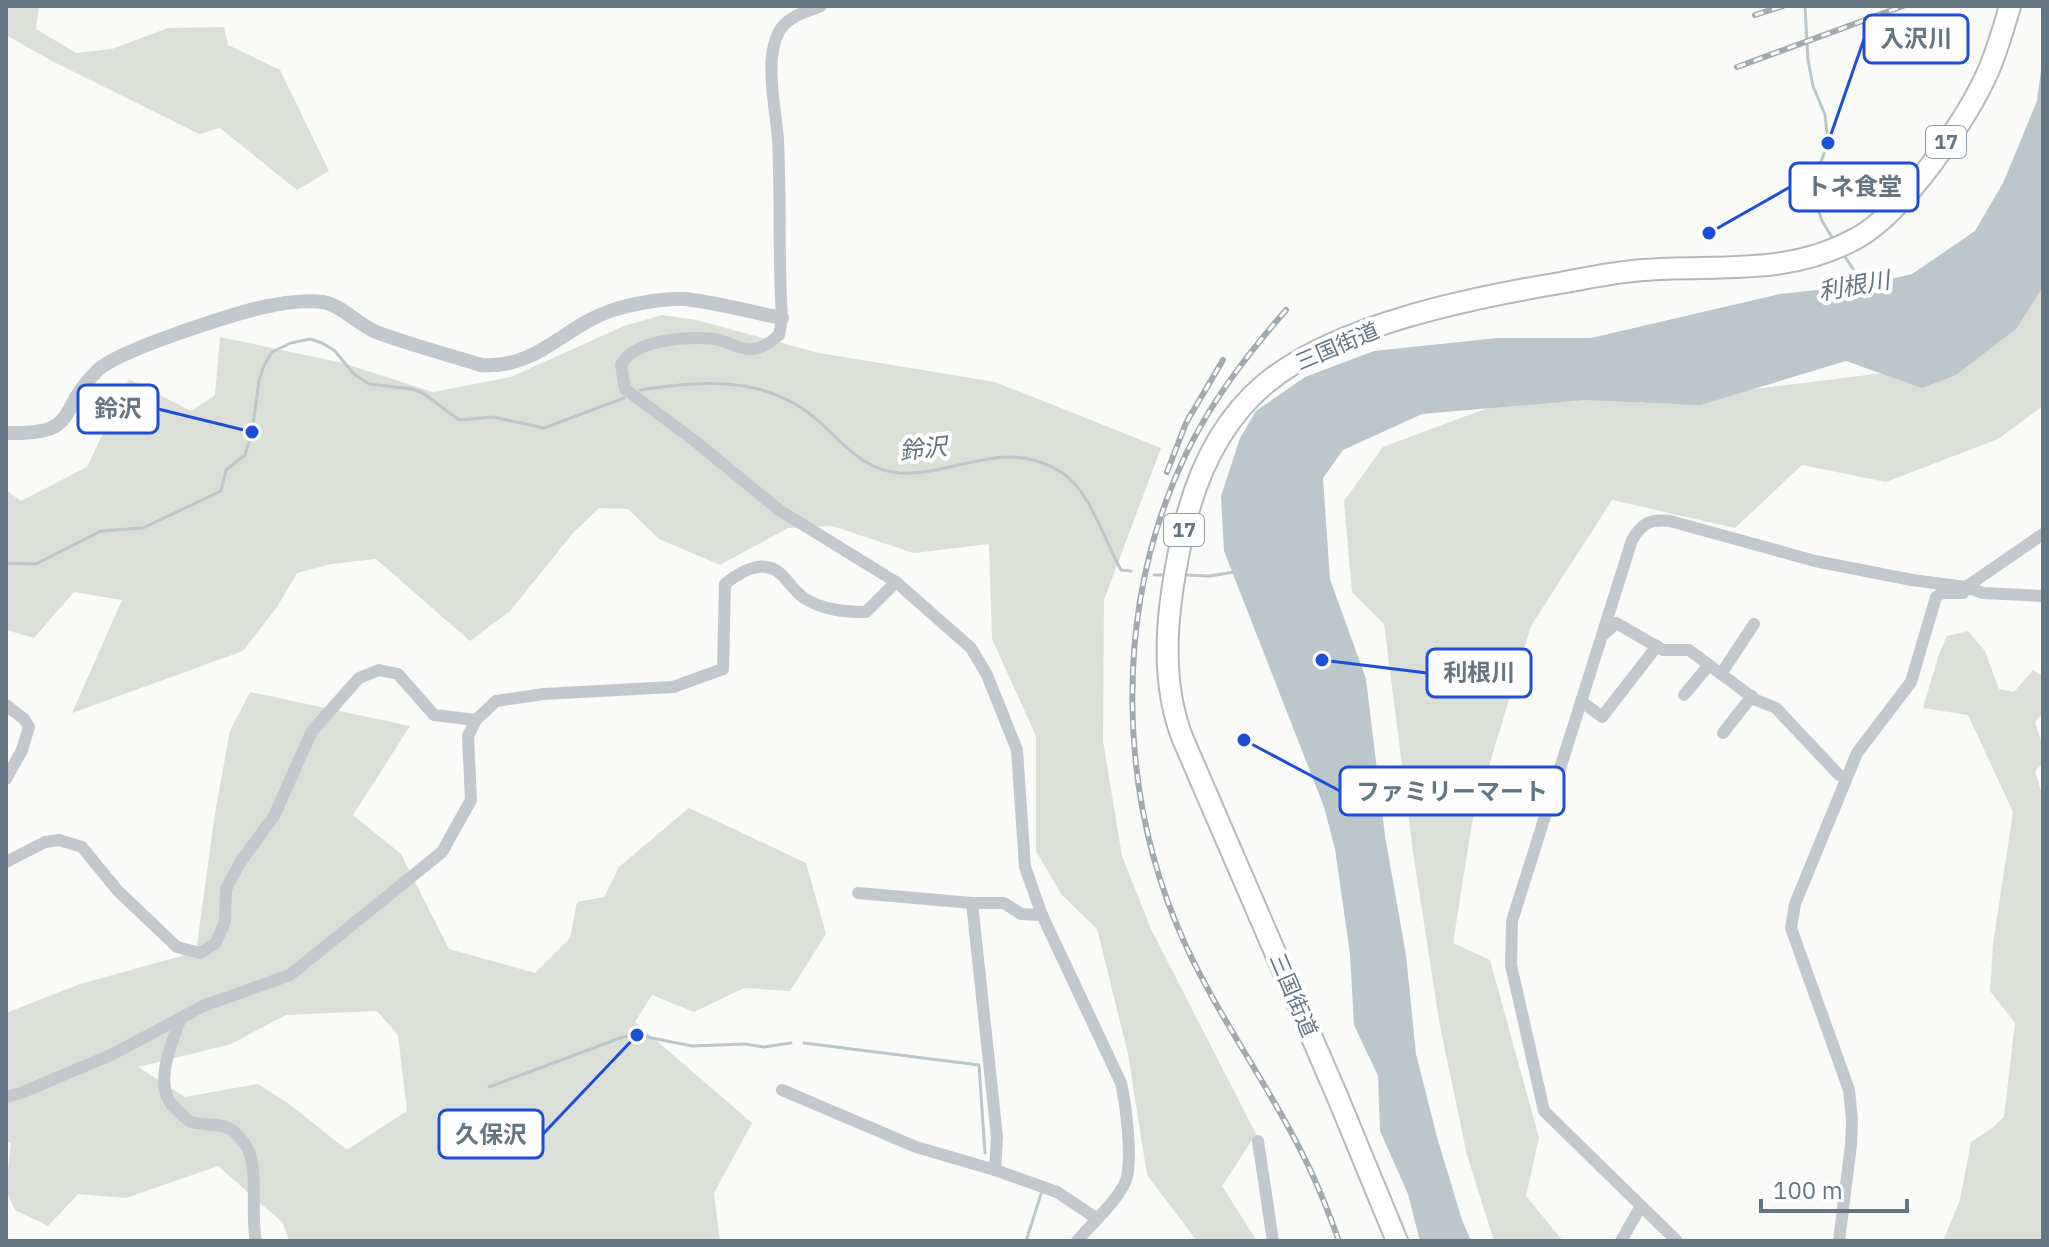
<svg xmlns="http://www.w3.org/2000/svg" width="2049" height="1247" font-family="'IBM Plex Sans','Noto Sans JP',sans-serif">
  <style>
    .green { fill: #dadfd7; fill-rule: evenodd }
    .water { fill: #bbc7cb }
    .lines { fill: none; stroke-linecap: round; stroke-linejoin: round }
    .stream { stroke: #bbc7cb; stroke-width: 3 }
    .trunk-casing { stroke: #b4b9bd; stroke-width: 24 }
    .minor { stroke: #c3c8cc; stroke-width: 12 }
    .tertiary { stroke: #c3c8cc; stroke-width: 14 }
    .trunk { stroke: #fff; stroke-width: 20 }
    .rail-casing { stroke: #a2aab0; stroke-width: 6 }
    .rail { stroke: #fff; stroke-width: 3; stroke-dasharray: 9; stroke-linecap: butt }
    .labels { text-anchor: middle; stroke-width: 8; stroke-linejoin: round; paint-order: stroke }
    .shield { fill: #fff; stroke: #939fa8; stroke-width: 2 }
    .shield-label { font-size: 20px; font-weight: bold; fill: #657683 }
    .street-label { font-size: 22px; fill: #657683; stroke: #fff }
    .water-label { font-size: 24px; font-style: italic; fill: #60757c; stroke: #fff }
    .leader { fill: none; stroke: #1d4ed8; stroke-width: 3 }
    .callout-dot { fill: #1d4ed8; stroke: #fff; stroke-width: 3 }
    .callout { fill: #fff; stroke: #1d4ed8; stroke-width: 3 }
    .callout-label { font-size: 24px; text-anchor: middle; font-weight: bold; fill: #657683 }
  </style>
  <rect width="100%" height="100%" fill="#fafaf8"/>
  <g class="green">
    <path d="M6,6H39L36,29L76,53L112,49L168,28L224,27L228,45L280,70L329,171L297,190L220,128L199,134L52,61L6,35Z"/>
    <path d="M2043,277V406L1998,439L1886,482L1802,465L1735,528L1612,500L1531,626L1472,823L1453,943L1490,960L1539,1138L1526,1196L1563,1241H1494L1467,1155L1440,1026L1414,859L1384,624L1352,592L1344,501L1383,447L1560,381L1640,403L1949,365Z"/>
    <path d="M662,315L696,320L819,353L995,382L1161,448L1104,600L1103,741L1122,856L1151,929L1256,1134L1222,1186L1257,1241H1197L1147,1175L1128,1054L1097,929L1061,894L1036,851V736L992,639L989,544L914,553L833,526L788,528L720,565L659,539L628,509L599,508L573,533L510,611L470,641L376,559L331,564L297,573L277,607L243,651L72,713L122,600L74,592L34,638L6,630V490L21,501L87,467L129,379L191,411L215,395L220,337L343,363L433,392L511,377L624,326Z"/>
    <path d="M1968,631L1985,651L1999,689L2014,692L2033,670L2043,676V712L2035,722L2043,747V763L2035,771L2043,798V1241H1943L1960,1200L1971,1142L1991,1129L2004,1117L2015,1023L1990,991L1993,944L2013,812L1968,715L1923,708L1939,654L1947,636Z"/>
    <path d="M250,692L410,726L353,815L401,854L449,949L535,973L570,938L577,902L604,897L619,867L689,808L806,863L826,934L790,991L744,988L694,1012L652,995L635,1022L752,1123L714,1193L720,1241H289L283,1223L218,1166L126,1198L78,1194L48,1226L15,1210L6,1190L11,1143L6,1141V1013L80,984L196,952L215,813L230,731ZM377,1011L398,1035L407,1111L347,1150L288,1103L258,1084L185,1097L138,1067L231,1044L286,1015Z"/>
  </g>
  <path class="water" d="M2043,54V286L2017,328L1956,375L1922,388L1846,361L1700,405L1584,400L1422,414L1343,450L1323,478L1330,579L1366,679L1385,836L1406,955L1416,1054L1437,1137L1462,1220L1471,1241H1420L1408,1194L1380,1131L1378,1076L1354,1025L1350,954L1335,849L1324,807L1224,551L1221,496L1240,438L1256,411L1305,377L1374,351L1497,338H1591L1780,294L1871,284L1912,274L1975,231L2003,183L2037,101Z"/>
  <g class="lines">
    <g class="stream">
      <path d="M1805,6L1808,60L1813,86L1825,115L1828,143L1811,188L1822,221L1833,239"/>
      <path d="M1842,252L1853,269L1854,289"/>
      <path d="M640,390C695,381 758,376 806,411C837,433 858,471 900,473C957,476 1003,436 1061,472C1090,490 1104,540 1121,570L1131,571"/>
      <path d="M6,563L36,564L101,531L143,528L221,491L226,470L245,455L252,432L259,381L264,365L272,352L291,343L310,339L322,343L334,350L354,374L369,384L412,389L423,393L459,420L493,417L544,428L624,398"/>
      <path d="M1154,575H1167"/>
      <path d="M1186,575L1210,576L1234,572"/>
      <path d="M804,1043L979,1065L985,1153"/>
      <path d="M489,1087L623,1037L637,1035L692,1046L745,1044L764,1047L791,1043"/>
      <path d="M1026,1241L1041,1194"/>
    </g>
    <g class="trunk-casing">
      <path id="trunk" d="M1397,1241L1338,1098L1182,737C1157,671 1169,595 1184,528C1197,473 1221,421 1265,384C1336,325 1470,298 1560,283C1588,278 1615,272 1643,270C1719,264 1786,277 1857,238C1904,212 1969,118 1990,67C1998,47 2004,27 2010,6"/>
    </g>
    <g class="minor">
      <path d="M821,6C807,12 788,16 780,30C763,58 776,109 778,140C781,199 778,259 782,318L779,335C772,341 762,349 752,349C739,350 727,341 715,339C688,336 634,339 621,365L625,389L695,441L779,510L896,582L971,648L987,675L1017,750L1025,867L1042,915L1121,1083C1126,1105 1132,1155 1127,1177C1122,1197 1090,1225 1077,1241"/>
      <path d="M1603,635L1616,623L1663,650H1689L1756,700L1776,708L1838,774L1845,778"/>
      <path d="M1721,674L1754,624"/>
      <path d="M1684,695L1709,665"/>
      <path d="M1581,701L1602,717L1657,646"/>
      <path d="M6,705L24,719L29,727L22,750L6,779"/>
      <path d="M1723,733L1752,696"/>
      <path d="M6,862L45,842L59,840L82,847L118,891L177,947L200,953L216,943L225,922L226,889L241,861L274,816L312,731L359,678L379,670L398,674L434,715L476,720"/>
      <path d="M858,893L972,903H1004L1021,914L1042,915"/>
      <path d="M972,903L997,1137L995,1170"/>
      <path d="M181,1018C171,1044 151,1089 177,1110C181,1114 187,1120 191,1122C216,1128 227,1118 245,1144C260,1165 250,1214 256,1241"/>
      <path d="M782,1090L916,1147L995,1170L1057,1192L1096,1218"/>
      <path d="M6,1097L21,1093L113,1054L203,1006L290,975L442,852L471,800L468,736L476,720L496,701L544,694L673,687L723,669L725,584C740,572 764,557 782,575C789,582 795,592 804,598C823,610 844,612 866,612L896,582"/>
      <path d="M1258,1141L1273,1241"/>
      <path d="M1621,1241L1641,1206"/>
      <path d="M1677,1241L1544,1111L1511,965L1512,921L1632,540C1642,523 1650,519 1670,521L1815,561L1912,580L1966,587L2043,534"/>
      <path d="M1839,1241L1851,1145L1852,1119L1849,1090L1791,928L1795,904L1857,753L1911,682L1936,597L1942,593H1963L1966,587L1983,593L2043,596"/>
    </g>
    <path class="tertiary" d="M6,433C82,435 55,411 98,370C119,350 242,310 274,305C288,302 309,300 323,302C341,305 359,325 376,332C411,345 446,354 481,365C537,369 562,328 610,311C631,304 662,298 684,299C716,302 750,312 782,318"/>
    <use href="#trunk" class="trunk"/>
    <g class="rail-casing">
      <g id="rail">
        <path d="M1755,15L1783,6"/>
        <path d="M1737,67L1903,6"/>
        <path d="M1286,310C1247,355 1212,400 1186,454C1113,606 1116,794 1186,946C1224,1028 1281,1102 1317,1185C1325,1203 1332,1222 1339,1241"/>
        <path d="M1167,472L1186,423L1223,360"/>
      </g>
    </g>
    <use href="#rail" class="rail"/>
  </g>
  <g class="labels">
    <g class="shield">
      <rect x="1926" y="126" width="40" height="32" rx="6"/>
      <rect x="1164" y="514" width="40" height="32" rx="6"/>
    </g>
    <g class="shield-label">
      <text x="1946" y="149">17</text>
      <text x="1184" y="537">17</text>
    </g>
    <g class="street-label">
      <text transform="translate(1337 346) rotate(-23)" y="8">三国街道</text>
      <text transform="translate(1294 995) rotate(67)" y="8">三国街道</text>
    </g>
    <g class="water-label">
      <text transform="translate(1854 286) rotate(-10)" y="8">利根川</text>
      <text transform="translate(923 449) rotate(-6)" y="8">鈴沢</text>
    </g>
  </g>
  <path class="leader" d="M1828 143L1864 39M1709 233L1790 187M252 432L158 409M1322 660L1427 673M1244 740L1340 791M637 1035L543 1134"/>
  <g class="callout-dot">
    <circle cx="1828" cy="143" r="8"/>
    <circle cx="1709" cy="233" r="8"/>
    <circle cx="252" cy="432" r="8"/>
    <circle cx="1322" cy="660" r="8"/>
    <circle cx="1244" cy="740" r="8"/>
    <circle cx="637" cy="1035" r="8"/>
  </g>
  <g class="callout">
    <rect x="1864" y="15" width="104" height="48" rx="8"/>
    <rect x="1790" y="163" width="128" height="48" rx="8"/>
    <rect x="78" y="385" width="80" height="48" rx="8"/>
    <rect x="1427" y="649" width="104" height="48" rx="8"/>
    <rect x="1340" y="767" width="224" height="48" rx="8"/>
    <rect x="439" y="1110" width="104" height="48" rx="8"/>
  </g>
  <g class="callout-label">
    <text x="1916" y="47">入沢川</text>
    <text x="1854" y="195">トネ食堂</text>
    <text x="118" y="417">鈴沢</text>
    <text x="1479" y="681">利根川</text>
    <text x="1452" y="800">ファミリーマート</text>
    <text x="491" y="1143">久保沢</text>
  </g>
  <rect width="2049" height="1247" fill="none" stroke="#657683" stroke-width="16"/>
  <path d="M1761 1199v12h146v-12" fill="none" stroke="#657683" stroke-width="4"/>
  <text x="1773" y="1199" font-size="24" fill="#657683" stroke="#ffffff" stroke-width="6" paint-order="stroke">100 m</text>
</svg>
